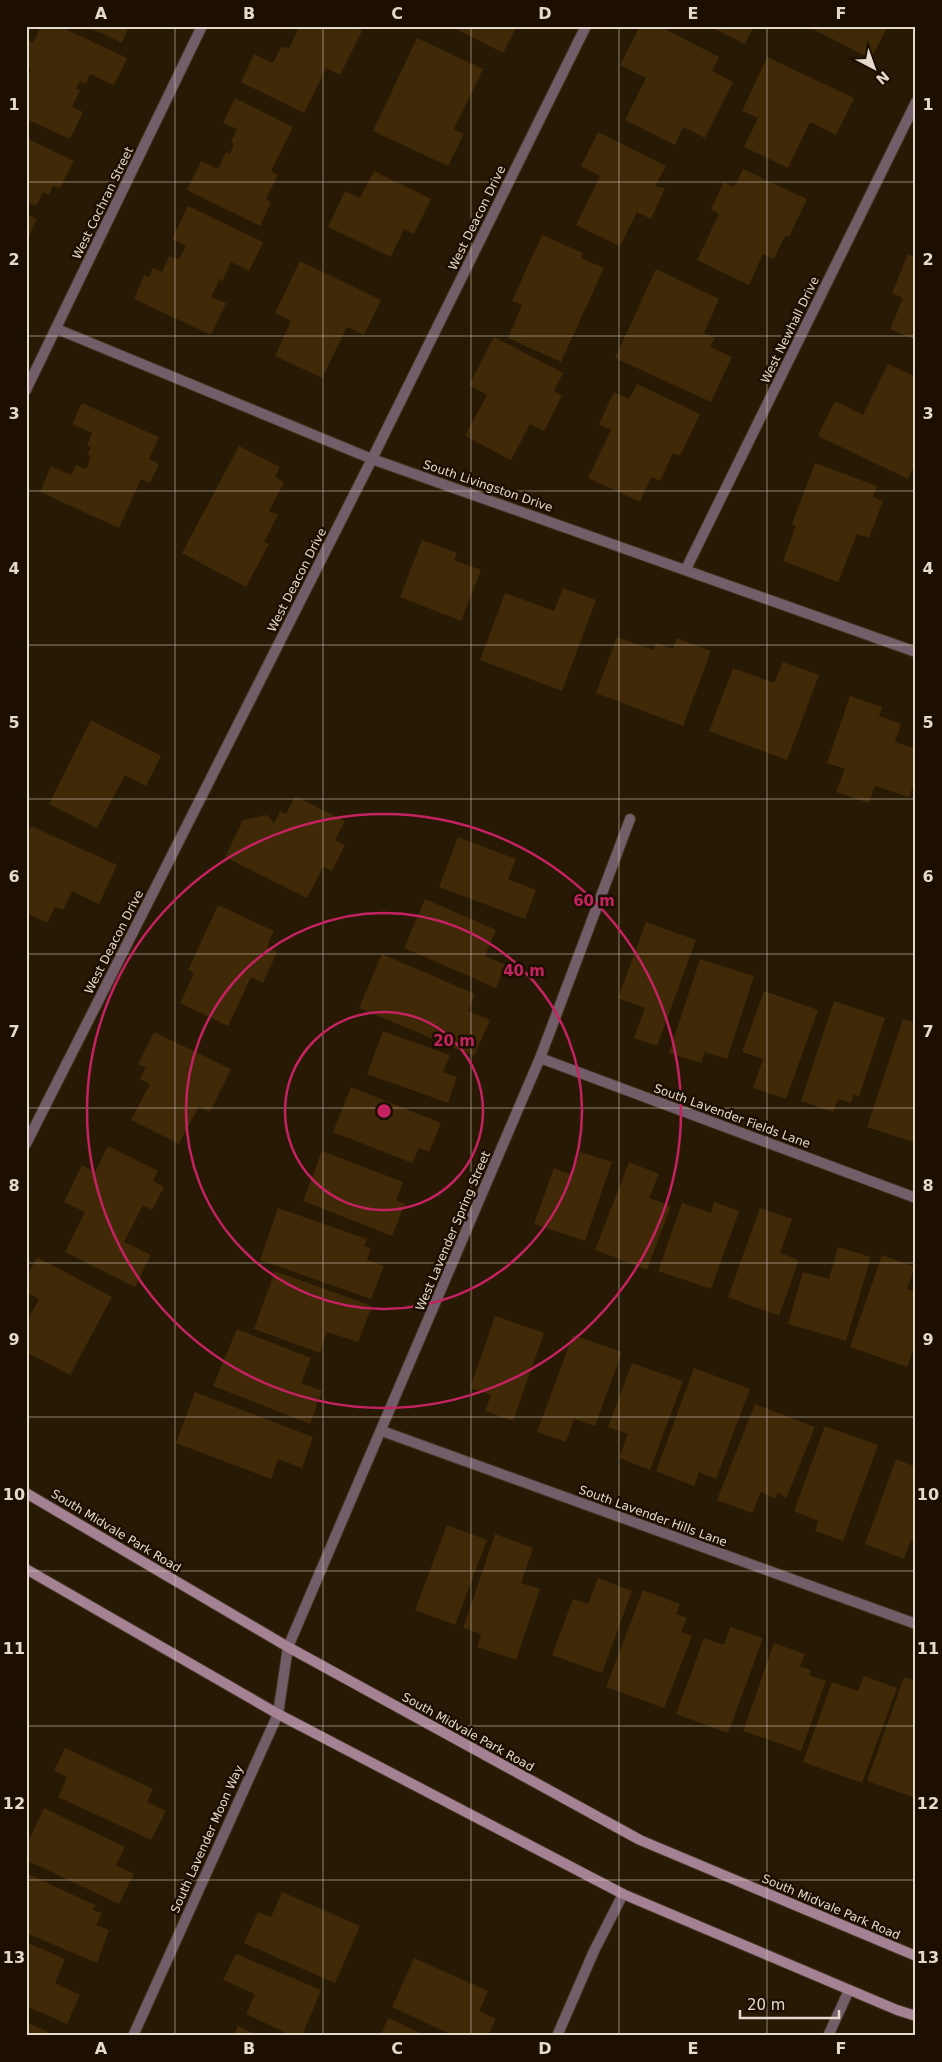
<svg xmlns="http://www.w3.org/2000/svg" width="942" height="2062" font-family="'DejaVu Sans',sans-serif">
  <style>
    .building { fill: #3f2907 }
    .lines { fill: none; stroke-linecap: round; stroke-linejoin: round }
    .service-casing { stroke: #41341f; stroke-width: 12 }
    .minor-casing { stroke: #41341f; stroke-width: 12 }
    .secondary-casing { stroke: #41341f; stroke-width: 12 }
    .service { stroke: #725d68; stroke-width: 10 }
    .minor { stroke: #725d68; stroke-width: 10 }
    .secondary { stroke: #a48294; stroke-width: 10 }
    .grid { fill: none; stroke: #e3d9cc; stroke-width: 1; stroke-opacity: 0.55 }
    .ring { fill: none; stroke: #c42261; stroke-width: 2.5 }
    .labels { text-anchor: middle; stroke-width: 5; stroke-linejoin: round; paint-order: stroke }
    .street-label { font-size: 12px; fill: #e3d9cc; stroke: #1d0f00 }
    .centre { fill: #c42261; stroke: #1d0f00; stroke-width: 2.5 }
    .ring-label { font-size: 15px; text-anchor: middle; font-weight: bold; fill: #c42261; stroke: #1d0f00; stroke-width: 5; stroke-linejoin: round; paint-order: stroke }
    .neatline { fill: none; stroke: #e3d9cc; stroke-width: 2 }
    .grid-label { font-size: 16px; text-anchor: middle; font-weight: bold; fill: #e3d9cc }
  </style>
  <rect width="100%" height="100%" fill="#271903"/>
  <g class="building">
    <path d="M41,26H59L127,58L114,85L90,74L86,84L80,81L76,89L80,90L72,107L83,112L70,139L26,119V79L31,69L26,67V39L33,43Z"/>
    <path d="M86,26H129L122,43Z"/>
    <path d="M300,26H354L362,31L340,75L326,68L304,113L241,82L254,54L273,63L281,47L289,48Z"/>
    <path d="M450,26H517L503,53Z"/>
    <path d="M640,26H659L719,57L712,71L733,82L705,138L683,127L675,145L625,120L646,78L620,65Z"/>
    <path d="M708,26H754L745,44Z"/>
    <path d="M807,26H888L871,59Z"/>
    <path d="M417,38L483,69L454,129L464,134L448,166L373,131Z"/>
    <path d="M767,57L854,98L836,135L810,122L788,168L744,147L758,118L742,111Z"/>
    <path d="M235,98L293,127L271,171L278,175L266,199L271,202L260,226L187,190L201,161L218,169L226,152L230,154L234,144L231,142L237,129L223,123Z"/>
    <path d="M598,132L666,166L655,186L665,188L651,219L637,212L620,246L576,225L600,176L581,166Z"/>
    <path d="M26,138L74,161L60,188L53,186L49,195L43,192L36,206L30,203L26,210Z"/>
    <path d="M743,169L807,199L789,237L785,236L774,259L763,254L749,285L697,260L719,214L711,209L724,182L734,187Z"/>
    <path d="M374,171L431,199L414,234L404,229L391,257L328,227L345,191L360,198Z"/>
    <path d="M188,206L263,242L249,271L231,262L222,282L220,279L211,297L226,303L211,335L134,299L144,275L149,277L153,268L162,272L169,256L179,259L186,246L172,239Z"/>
    <path d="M26,214L37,219L26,242Z"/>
    <path d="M542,235L583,253L581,258L604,268L561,362L508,338L522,305L512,301Z"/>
    <path d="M908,254L916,258V340L890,329L903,298L892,293Z"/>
    <path d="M300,261L381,300L364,335L347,327L322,378L275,356L291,321L275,313Z"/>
    <path d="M656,269L719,299L704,333L715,338L710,347L732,357L711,402L615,358Z"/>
    <path d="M494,337L563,373L554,391L562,396L544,431L530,424L511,460L465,436L487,395L469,385Z"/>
    <path d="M888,364L916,377V461L908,479L818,436L835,401L863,415Z"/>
    <path d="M637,384L700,414L680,456L673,453L660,481L651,477L640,502L588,478L611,430L599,424L614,392L629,399Z"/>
    <path d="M82,403L159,437L149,459L159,464L150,483L141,479L119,528L40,492L51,466L71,475L76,465L86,469L91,456L87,455L91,447L87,446L92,433L72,424Z"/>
    <path d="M239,446L280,467L275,477L284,482L269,511L278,515L264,542L269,544L246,587L182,553Z"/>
    <path d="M815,463L877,486L873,497L883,501L869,538L857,534L838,582L783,561L796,526L792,524Z"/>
    <path d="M422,540L457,553L454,560L481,570L461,621L400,597Z"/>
    <path d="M563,588L596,600L562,691L480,660L505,593L554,611Z"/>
    <path d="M617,637L653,650L656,643L673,649L677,638L711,651L683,726L596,693Z"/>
    <path d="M783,662L819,675L787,760L709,731L733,668L774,683Z"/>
    <path d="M850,696L882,707L879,716L901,724L895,742L916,749V778L909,797L875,786L869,803L836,792L845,769L827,763Z"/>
    <path d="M91,720L161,756L146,786L125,775L97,828L49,804Z"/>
    <path d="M295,796L345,821L335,840L345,845L332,871L323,867L307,898L225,857L243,820L267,815L274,823L280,811L286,814Z"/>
    <path d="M31,826L117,865L99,904L72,891L63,910L55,907L47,923L26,913V836Z"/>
    <path d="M458,837L516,859L508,879L536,890L525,919L439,887Z"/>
    <path d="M425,899L496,930L485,956L506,965L496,988L404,948Z"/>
    <path d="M218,905L274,931L267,947L277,952L263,983L251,977L228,1026L180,1003L194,973L188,970Z"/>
    <path d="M646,922L696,940L657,1046L634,1038L645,1008L618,998Z"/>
    <path d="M382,954L475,994L468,1011L490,1020L474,1056L359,1008Z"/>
    <path d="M700,959L754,976L727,1059L705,1052L701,1063L669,1053Z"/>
    <path d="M764,991L818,1010L786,1099L753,1088L763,1059L742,1052Z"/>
    <path d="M834,1001L885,1018L859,1097L854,1094L851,1103L838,1099L833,1112L801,1101Z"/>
    <path d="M903,1019L916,1023V1143L867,1127Z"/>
    <path d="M383,1031L450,1055L443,1072L457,1077L448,1103L367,1074Z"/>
    <path d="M154,1032L231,1069L210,1112L199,1106L179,1144L131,1120L150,1084L140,1079L146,1068L138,1064Z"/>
    <path d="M351,1087L441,1123L429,1152L419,1148L412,1163L333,1132Z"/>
    <path d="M108,1146L158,1171L153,1181L164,1187L152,1210L143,1205L124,1242L151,1255L135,1287L65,1252L85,1212L64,1202L82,1165L95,1172Z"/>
    <path d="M322,1151L403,1182L396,1200L405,1204L392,1236L303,1201Z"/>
    <path d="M580,1152L612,1162L585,1241L534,1224L554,1168L572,1175Z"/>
    <path d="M629,1162L659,1174L649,1198L671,1206L647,1270L595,1250Z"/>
    <path d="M714,1202L739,1211L711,1289L658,1271L682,1203L711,1213Z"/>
    <path d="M278,1208L367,1239L364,1246L371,1248L367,1260L384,1266L371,1299L260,1260Z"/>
    <path d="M760,1208L792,1219L780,1253L799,1260L779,1316L728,1297Z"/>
    <path d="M838,1247L871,1257L846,1341L788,1324L803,1272L829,1279Z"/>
    <path d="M882,1255L915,1267L907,1289L916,1292V1342L907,1367L850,1347Z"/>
    <path d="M37,1257L112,1297L70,1375L26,1352V1323L39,1299L26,1292V1278Z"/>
    <path d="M275,1271L372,1306L358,1342L327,1332L320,1353L254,1329Z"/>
    <path d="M495,1316L544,1333L513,1421L485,1411L491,1395L470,1388Z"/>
    <path d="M237,1329L311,1358L301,1383L322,1391L310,1424L213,1386Z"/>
    <path d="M573,1335L622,1352L595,1426L574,1419L566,1442L537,1432Z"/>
    <path d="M632,1363L683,1381L650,1470L619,1458L628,1434L608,1427Z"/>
    <path d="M694,1368L750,1389L716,1479L699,1472L694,1486L656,1471Z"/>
    <path d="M195,1392L313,1437L302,1468L278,1459L271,1479L176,1443Z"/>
    <path d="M755,1404L815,1427L786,1499L778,1492L775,1499L761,1492L752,1513L717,1500Z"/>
    <path d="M825,1426L878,1445L843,1541L815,1531L818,1521L794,1511Z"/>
    <path d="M896,1459L916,1467V1541L911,1540L904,1559L865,1544Z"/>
    <path d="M447,1525L487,1540L455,1625L415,1610Z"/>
    <path d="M495,1534L533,1548L521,1583L540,1589L516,1660L477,1647L481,1634L463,1628Z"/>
    <path d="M598,1578L632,1591L602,1673L552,1655L573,1599L588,1604Z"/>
    <path d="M643,1590L680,1604L676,1614L687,1618L681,1632L692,1636L664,1708L606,1687Z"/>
    <path d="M730,1627L763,1638L728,1733L676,1714L704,1638L724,1645Z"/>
    <path d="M774,1643L805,1654L800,1666L811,1670L809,1675L826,1681L801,1751L743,1731Z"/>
    <path d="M864,1676L897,1688L862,1783L803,1762L832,1682L858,1691Z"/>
    <path d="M904,1677L916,1681V1798L867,1781Z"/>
    <path d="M65,1748L153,1789L147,1802L166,1811L151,1840L58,1797L67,1777L54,1771Z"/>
    <path d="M44,1808L125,1847L116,1865L134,1874L119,1904L26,1860V1846Z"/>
    <path d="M26,1873L95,1905L93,1910L102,1913L96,1925L109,1930L97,1963L26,1933Z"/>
    <path d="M282,1892L360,1926L335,1983L244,1943L258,1912L271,1917Z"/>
    <path d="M26,1942L65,1959L55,1983L80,1995L67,2024L26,2006Z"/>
    <path d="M236,1954L321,1990L302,2036H292L246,2014L255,1994L223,1980Z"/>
    <path d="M414,1958L488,1991L479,2011L496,2019L488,2036H454L392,2007Z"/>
    <path d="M388,2018L427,2036H380Z"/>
    <path d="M26,2022L48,2032L46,2036H26Z"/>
    <path d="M238,2026L259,2036H233Z"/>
  </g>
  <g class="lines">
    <g class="service-casing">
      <path id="service" d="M828,2036L849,1990"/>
    </g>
    <g class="minor-casing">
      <g id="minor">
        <path d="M57,329L372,459L916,652"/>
        <path d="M26,390L202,26"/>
        <path d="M686,569L916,102"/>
        <path d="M540,1058L916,1198"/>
        <path d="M26,1144L372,459L586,26"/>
        <path d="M382,1431L916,1624"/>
        <path d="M133,2036L278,1714L288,1647L540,1058L630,819"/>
        <path d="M557,2036L594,1951L623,1894"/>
      </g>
    </g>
    <g class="secondary-casing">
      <g id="secondary">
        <path d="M26,1493L288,1647L640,1840L916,1956"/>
        <path d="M26,1569L278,1714L623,1894L897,2010L916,2016"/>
      </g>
    </g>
    <use href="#service" class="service"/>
    <use href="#minor" class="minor"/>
    <use href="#secondary" class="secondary"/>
  </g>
  <path class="grid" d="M175,26V2036M323,26V2036M471,26V2036M619,26V2036M767,26V2036M26,182H916M26,336H916M26,491H916M26,645H916M26,799H916M26,954H916M26,1108H916M26,1263H916M26,1417H916M26,1571H916M26,1726H916M26,1880H916"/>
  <g class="ring">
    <circle cx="384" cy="1111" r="99"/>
    <circle cx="384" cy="1111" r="198"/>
    <circle cx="384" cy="1111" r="297"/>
  </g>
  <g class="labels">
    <g class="street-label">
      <text transform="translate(103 203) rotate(-64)" y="4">West Cochran Street</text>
      <text transform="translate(477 218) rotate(-64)" y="4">West Deacon Drive</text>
      <text transform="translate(790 330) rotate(-64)" y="4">West Newhall Drive</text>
      <text transform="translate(488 486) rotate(19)" y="4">South Livingston Drive</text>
      <text transform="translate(297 580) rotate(-63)" y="4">West Deacon Drive</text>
      <text transform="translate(114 942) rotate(-63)" y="4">West Deacon Drive</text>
      <text transform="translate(732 1116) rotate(20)" y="4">South Lavender Fields Lane</text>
      <text transform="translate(453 1231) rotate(-67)" y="4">West Lavender Spring Street</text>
      <text transform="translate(653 1516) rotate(20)" y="4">South Lavender Hills Lane</text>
      <text transform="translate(116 1531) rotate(31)" y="4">South Midvale Park Road</text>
      <text transform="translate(468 1732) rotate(29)" y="4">South Midvale Park Road</text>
      <text transform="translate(207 1839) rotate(-66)" y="4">South Lavender Moon Way</text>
      <text transform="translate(831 1907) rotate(23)" y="4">South Midvale Park Road</text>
    </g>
  </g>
  <circle cx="384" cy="1111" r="8" class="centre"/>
  <g class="ring-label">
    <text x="594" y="906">60 m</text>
    <text x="524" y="976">40 m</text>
    <text x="454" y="1046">20 m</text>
  </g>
  <rect width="942" height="2062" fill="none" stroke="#1d0f00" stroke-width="55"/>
  <g transform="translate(874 68) rotate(139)" stroke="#1d0f00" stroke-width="4" paint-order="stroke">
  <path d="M0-4L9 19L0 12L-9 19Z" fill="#e3d9cc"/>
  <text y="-8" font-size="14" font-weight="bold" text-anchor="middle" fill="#e3d9cc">N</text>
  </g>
  <path d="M740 2010v8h99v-8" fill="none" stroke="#e3d9cc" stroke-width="2.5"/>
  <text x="747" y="2010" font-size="15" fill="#e3d9cc" stroke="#1d0f00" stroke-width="4" paint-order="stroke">20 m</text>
  <rect x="28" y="28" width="886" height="2006" class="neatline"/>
  <g class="grid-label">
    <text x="101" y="19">A</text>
    <text x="249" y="19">B</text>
    <text x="397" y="19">C</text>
    <text x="545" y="19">D</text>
    <text x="693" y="19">E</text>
    <text x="841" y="19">F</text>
    <text x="14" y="110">1</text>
    <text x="928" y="110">1</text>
    <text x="14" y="265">2</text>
    <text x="928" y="265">2</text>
    <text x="14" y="419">3</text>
    <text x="928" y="419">3</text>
    <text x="14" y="574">4</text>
    <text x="928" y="574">4</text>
    <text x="14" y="728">5</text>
    <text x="928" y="728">5</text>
    <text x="14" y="882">6</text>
    <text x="928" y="882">6</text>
    <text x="14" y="1037">7</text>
    <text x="928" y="1037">7</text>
    <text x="14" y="1191">8</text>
    <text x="928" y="1191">8</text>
    <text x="14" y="1345">9</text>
    <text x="928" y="1345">9</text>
    <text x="14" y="1500">10</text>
    <text x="928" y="1500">10</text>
    <text x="14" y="1654">11</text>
    <text x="928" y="1654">11</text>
    <text x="14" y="1809">12</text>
    <text x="928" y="1809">12</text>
    <text x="14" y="1963">13</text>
    <text x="928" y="1963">13</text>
    <text x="101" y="2054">A</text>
    <text x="249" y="2054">B</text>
    <text x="397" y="2054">C</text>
    <text x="545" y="2054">D</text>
    <text x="693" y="2054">E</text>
    <text x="841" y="2054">F</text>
  </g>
</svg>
